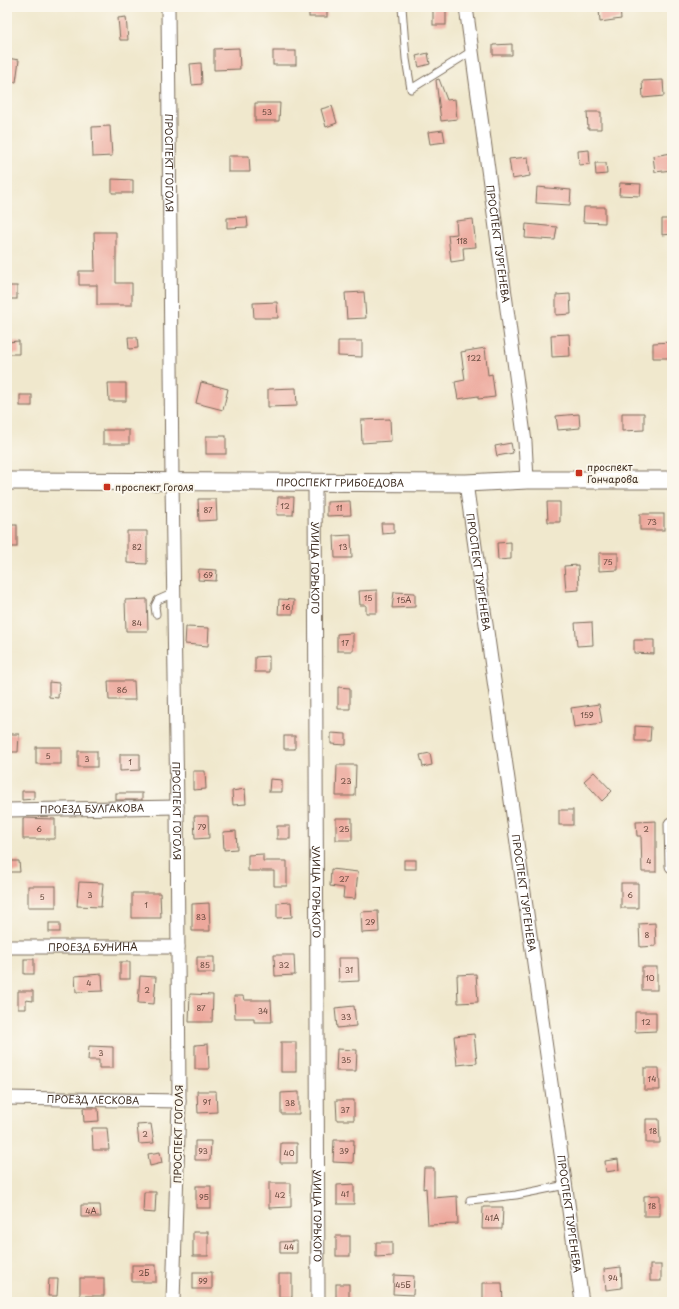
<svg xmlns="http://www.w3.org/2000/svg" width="679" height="1309" font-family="'Playpen Sans',sans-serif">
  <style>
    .building { fill: #eda89c }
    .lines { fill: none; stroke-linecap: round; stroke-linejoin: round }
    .service-casing { stroke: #7a6c5b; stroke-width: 9 }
    .minor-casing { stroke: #7a6c5b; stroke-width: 15 }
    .tertiary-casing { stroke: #7a6c5b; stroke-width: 19 }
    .service { stroke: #fff; stroke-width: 7 }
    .minor { stroke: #fff; stroke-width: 13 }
    .tertiary { stroke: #fff; stroke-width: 17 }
    .poi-dot { fill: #c8321e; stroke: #fbf7ec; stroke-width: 1.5 }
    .labels { text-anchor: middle; stroke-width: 4; stroke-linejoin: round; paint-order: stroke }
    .number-label { font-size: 8px; fill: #684a3e }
    .street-label { font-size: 10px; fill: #3b2a1e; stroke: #fbf7ec }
    .poi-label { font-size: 10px; fill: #3b2a1e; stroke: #fbf7ec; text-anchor: start }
  </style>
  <rect width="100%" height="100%" fill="#fbf7ec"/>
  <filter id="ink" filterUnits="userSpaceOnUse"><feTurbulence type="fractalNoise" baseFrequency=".025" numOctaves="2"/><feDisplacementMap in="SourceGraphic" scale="8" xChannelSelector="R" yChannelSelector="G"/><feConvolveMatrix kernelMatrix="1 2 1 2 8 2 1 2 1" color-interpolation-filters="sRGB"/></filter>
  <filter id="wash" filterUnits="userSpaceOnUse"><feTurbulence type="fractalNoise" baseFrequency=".012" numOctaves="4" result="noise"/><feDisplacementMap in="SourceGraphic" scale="16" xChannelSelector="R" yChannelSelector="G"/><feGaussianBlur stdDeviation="0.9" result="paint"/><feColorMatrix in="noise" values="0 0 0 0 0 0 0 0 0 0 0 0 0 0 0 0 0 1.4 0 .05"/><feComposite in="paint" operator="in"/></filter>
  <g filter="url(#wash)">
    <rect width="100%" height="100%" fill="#f0e8cd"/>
    <g id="blocks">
      <g class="building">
        <rect x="309" y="7" width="18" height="10"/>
        <rect x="433" y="7" width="13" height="18"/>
        <path d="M620,7L621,19L600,22L599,9Z"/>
        <path d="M126,17L128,40H120L118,18Z"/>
        <path d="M512,44V55H493V45Z"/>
        <path d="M239,48L240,69L214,70V49Z"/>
        <rect x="273" y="51" width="23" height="14"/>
        <path d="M428,53L430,64L419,67L416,56Z"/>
        <path d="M7,58L19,60L16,82L7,81Z"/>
        <path d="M201,63L202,84L192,85L190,64Z"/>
        <path d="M439,79L447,100L455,99L457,119L441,121L436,80Z"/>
        <path d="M663,80L664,96L643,98L642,81Z"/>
        <path d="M255,103H280L279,121H255Z"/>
        <path d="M332,106L337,123L326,127L321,109Z"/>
        <path d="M587,112H601V129H588Z"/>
        <path d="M110,126L112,156L93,157L92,127Z"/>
        <path d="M443,130L445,142L430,144L428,132Z"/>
        <path d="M589,150L590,164L579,165L578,151Z"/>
        <path d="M672,153V170L655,172L653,156Z"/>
        <path d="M228,156H249L250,172H228Z"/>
        <path d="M528,157L530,176L512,179L509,159Z"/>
        <path d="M595,163H606L607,174L596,175Z"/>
        <path d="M112,179L133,180V193H112Z"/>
        <path d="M620,183L641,184L640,196L619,195Z"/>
        <path d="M537,187L571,190L570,205L536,203Z"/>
        <path d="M584,207H605V223L583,222Z"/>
        <path d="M247,217L248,227L227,228V218Z"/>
        <path d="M473,219L476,247L463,248L464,260L451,262L448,235L457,234L456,221Z"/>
        <path d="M662,219H672V234L662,235Z"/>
        <path d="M526,224L557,227L555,240L525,238Z"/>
        <path d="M94,232H116V283H132V305H97V285H79V271H95Z"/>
        <rect x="7" y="286" width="10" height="13"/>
        <path d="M364,292L366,318L347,319L345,293Z"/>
        <path d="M570,294L571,314L556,315V295Z"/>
        <path d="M277,302L278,318H254L253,303Z"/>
        <path d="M569,334L570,356L552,357L551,335Z"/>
        <path d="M128,337H137L138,348L129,349Z"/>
        <path d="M19,341V354H7V342Z"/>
        <path d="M338,341H362V357L338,356Z"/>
        <path d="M672,342V358H653V343Z"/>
        <path d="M485,348L488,375L492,374L495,397L478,399V396L458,399L455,382L465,380L461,352Z"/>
        <path d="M201,382L228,389L223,410L196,403Z"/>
        <path d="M108,383H126V401H109Z"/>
        <path d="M296,388L297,406L268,407V389Z"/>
        <rect x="20" y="395" width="12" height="11"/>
        <path d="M622,413H644V430L622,431Z"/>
        <path d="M579,414L580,428L558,430L556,416Z"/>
        <path d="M390,419L391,441L362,443L361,420Z"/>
        <rect x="103" y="430" width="26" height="14"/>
        <rect x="206" y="436" width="20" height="18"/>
        <path d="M511,443L513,453L497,456L495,446Z"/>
        <path d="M278,497H294L293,515H277Z"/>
        <path d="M198,499H216L217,520L199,521Z"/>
        <path d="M350,501L351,515L327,516V502Z"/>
        <path d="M547,502H560V522H548Z"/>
        <rect x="640" y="514" width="24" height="16"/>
        <path d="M381,523H394V533L382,534Z"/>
        <rect x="7" y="525" width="10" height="22"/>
        <path d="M127,531H147V564L127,563Z"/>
        <path d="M351,535L352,558H335L334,536Z"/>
        <path d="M511,542V559L498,560L497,543Z"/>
        <path d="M599,553H618V570L599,571Z"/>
        <path d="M578,565L579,590L566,591L564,566Z"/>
        <path d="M199,569L217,570L216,581L198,580Z"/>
        <path d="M377,590V613H366V605H360L359,591Z"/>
        <path d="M394,592L415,593V607L392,608Z"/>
        <path d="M147,599L148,631H126L125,600Z"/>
        <path d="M279,599L294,600L293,614H278Z"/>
        <path d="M592,622L593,645L577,646L575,623Z"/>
        <path d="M186,627L209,628L208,646L185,644Z"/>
        <path d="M353,633V651H337V634Z"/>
        <path d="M634,640H654V654L634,653Z"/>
        <path d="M269,656V672H255V657Z"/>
        <path d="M108,681H134L135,700H109Z"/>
        <path d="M49,682L59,683L58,698L49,697Z"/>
        <path d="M338,687L350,688V709H338Z"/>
        <path d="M599,704L602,723L574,727L571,708Z"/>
        <path d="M635,726L651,727L650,741H635Z"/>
        <path d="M331,733L346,734V745L331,744Z"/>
        <path d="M7,734H19L18,752H7Z"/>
        <rect x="284" y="736" width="11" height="13"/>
        <rect x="36" y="747" width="25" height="17"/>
        <rect x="78" y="751" width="19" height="16"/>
        <path d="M430,753L432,765L423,767L420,755Z"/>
        <path d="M120,754H140V770L120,771Z"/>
        <path d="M337,765H356L355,796H336Z"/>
        <path d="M193,771H205L206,789L193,790Z"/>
        <path d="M594,772L612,791L602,801L584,781Z"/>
        <path d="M270,779L282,780V792H269Z"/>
        <path d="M245,789L246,804L233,805L232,791Z"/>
        <path d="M22,791H34V799L22,800Z"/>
        <rect x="116" y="793" width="26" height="7"/>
        <rect x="559" y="810" width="14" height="15"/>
        <path d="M194,816H208L209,838L195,839Z"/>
        <path d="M23,818L55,819V839H23Z"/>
        <rect x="336" y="818" width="16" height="22"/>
        <path d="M656,821V872H642L641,836H637L636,822Z"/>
        <rect x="277" y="826" width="13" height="13"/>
        <path d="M236,831L237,849L224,850L223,832Z"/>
        <path d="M263,854V861H287V886H274V871H248V855Z"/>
        <rect x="404" y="860" width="12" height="9"/>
        <path d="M9,861H19L20,872H9Z"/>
        <path d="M331,869L358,872L355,899L343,898L344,888L330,886Z"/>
        <path d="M79,882L103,883L101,907L77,906Z"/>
        <rect x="621" y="883" width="17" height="25"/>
        <rect x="28" y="886" width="28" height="21"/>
        <path d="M132,893H160L161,918H132Z"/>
        <path d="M291,902L292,917L277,918V903Z"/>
        <path d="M209,903L210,931H192V904Z"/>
        <path d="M378,911L379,932L362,933L361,912Z"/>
        <rect x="49" y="923" width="11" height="9"/>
        <path d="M655,923L656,946L640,947L639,924Z"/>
        <path d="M274,955H294L295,975L275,976Z"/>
        <rect x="197" y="957" width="17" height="16"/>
        <path d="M338,958H358L359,981L339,982Z"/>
        <rect x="24" y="959" width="10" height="15"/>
        <rect x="120" y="962" width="10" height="17"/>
        <rect x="642" y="967" width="15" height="23"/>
        <path d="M102,974L103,991L76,992L75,976Z"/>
        <path d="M476,974L478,1002L458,1003L457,975Z"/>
        <path d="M140,976L156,977L154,1004L138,1003Z"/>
        <path d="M18,991H33V1001L26,1000V1009H18Z"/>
        <path d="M190,994L213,995L212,1022H189Z"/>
        <path d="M234,996H243L244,1000H271L272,1022H254V1018H235Z"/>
        <path d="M354,1006L356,1026L337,1028L335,1008Z"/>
        <path d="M635,1012H656V1031L635,1032Z"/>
        <path d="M474,1034L477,1063L457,1065L454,1036Z"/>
        <rect x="281" y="1042" width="15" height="30"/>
        <path d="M208,1044L209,1069H195V1045Z"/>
        <path d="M89,1046L113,1047V1068H99V1060H88Z"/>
        <path d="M337,1049L357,1050L356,1071H336Z"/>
        <path d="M644,1068H659L660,1090H644Z"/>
        <path d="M197,1091H216L217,1112L198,1113Z"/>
        <path d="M299,1092V1114H281V1093Z"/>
        <path d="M336,1100H354V1120H337Z"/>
        <path d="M83,1108H98L99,1121L84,1122Z"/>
        <path d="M646,1119H659L660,1143H646Z"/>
        <path d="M151,1124L154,1143L139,1144L137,1125Z"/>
        <path d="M92,1128H107L109,1150H93Z"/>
        <path d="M334,1140H354L353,1163L333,1162Z"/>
        <path d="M195,1141H211L210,1160H195Z"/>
        <path d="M281,1143H297V1163H280Z"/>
        <path d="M160,1152L162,1163L150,1166L148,1154Z"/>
        <path d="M618,1159L619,1170L606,1172L605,1161Z"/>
        <path d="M424,1168H434V1198L457,1196L458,1224L428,1225L426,1188L423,1189Z"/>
        <path d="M269,1183H291V1207L269,1208Z"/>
        <path d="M354,1184V1204H337V1185Z"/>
        <rect x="196" y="1186" width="15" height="22"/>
        <path d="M144,1192H156L155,1213L143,1212Z"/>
        <path d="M660,1195V1216H644V1196Z"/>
        <path d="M81,1205H100L101,1217H81Z"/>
        <path d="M483,1207H503L502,1229H482Z"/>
        <rect x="193" y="1232" width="15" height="24"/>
        <rect x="336" y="1236" width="14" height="20"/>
        <path d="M297,1241V1253H280V1242Z"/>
        <path d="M376,1242H392V1256L376,1257Z"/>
        <rect x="132" y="1265" width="24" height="17"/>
        <rect x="650" y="1265" width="11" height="16"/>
        <path d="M621,1267L622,1288L606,1290L604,1269Z"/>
        <rect x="193" y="1272" width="19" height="17"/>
        <rect x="279" y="1274" width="13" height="23"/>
        <path d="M394,1275L414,1276L413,1295L393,1294Z"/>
        <rect x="80" y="1278" width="24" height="18"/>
        <path d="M49,1279H58L57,1296H48Z"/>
        <path d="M483,1283H502L503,1302H483Z"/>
        <rect x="336" y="1284" width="13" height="18"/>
      </g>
    </g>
  </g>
  <g filter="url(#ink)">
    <use href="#blocks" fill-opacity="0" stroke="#7a6c5b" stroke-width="1"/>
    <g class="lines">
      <g class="service-casing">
        <g id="service">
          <path d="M402,7L406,59L411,89L472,51"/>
          <path d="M156,614L155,606L158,600L174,593"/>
          <path d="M470,1200L516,1195L566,1185"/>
        </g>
      </g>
      <g class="minor-casing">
        <g id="minor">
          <path id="s1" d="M168,7L172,482L177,807L179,1101L173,1302"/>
          <path id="s2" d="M466,7L525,442L527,480"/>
          <path id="s3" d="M315,482L318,1302"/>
          <path id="s4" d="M466,483L582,1302"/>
          <path id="s5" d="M7,810L177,807"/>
          <path d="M671,824L672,866"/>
          <path id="s6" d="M7,947H178"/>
          <path id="s7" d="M7,1098L179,1101"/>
        </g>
      </g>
      <g class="tertiary-casing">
        <g id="tertiary">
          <path id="s8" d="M7,481L466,483L527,480H672"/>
        </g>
      </g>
      <use href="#service" class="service"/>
      <use href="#minor" class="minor"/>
      <use href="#tertiary" class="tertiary"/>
    </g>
  </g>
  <g class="poi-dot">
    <rect x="575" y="469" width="8" height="8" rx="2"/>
    <rect x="103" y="483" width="8" height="8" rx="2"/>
  </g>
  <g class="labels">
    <g class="number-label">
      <text x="267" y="115">53</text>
      <text x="462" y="244">118</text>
      <text x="474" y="361">122</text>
      <text x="285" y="509">12</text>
      <text x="339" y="511">11</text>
      <text x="208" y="513">87</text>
      <text x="652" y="525">73</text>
      <text x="137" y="550">82</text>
      <text x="343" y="550">13</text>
      <text x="608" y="565">75</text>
      <text x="208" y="578">69</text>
      <text x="368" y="601">15</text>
      <text x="404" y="603">15А</text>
      <text x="286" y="610">16</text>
      <text x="137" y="626">84</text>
      <text x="345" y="646">17</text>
      <text x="122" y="693">86</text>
      <text x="587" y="718">159</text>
      <text x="48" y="759">5</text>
      <text x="87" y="762">3</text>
      <text x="130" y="765">1</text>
      <text x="346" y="784">23</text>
      <text x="202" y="830">79</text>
      <text x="39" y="832">6</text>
      <text x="344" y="832">25</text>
      <text x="646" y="832">2</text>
      <text x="649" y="864">4</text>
      <text x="344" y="882">27</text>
      <text x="90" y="898">3</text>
      <text x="630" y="898">6</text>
      <text x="42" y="900">5</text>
      <text x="146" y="908">1</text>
      <text x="201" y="920">83</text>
      <text x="370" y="925">29</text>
      <text x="647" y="938">8</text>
      <text x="205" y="968">85</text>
      <text x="284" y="968">32</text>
      <text x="349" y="973">31</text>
      <text x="650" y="981">10</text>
      <text x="89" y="986">4</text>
      <text x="147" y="993">2</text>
      <text x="201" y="1011">87</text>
      <text x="263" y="1014">34</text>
      <text x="346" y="1020">33</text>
      <text x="646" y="1025">12</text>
      <text x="101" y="1056">3</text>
      <text x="346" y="1063">35</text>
      <text x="652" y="1082">14</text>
      <text x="207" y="1105">91</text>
      <text x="290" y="1106">38</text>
      <text x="345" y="1113">37</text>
      <text x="653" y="1134">18</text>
      <text x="145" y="1137">2</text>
      <text x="203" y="1154">93</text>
      <text x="344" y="1154">39</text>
      <text x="289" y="1156">40</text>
      <text x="345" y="1197">41</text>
      <text x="280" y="1198">42</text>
      <text x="204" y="1200">95</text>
      <text x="652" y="1209">18</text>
      <text x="91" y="1214">4А</text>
      <text x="492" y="1221">41А</text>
      <text x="289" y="1250">44</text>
      <text x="144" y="1276">2Б</text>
      <text x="613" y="1281">94</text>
      <text x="203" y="1284">99</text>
      <text x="403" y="1288">45Б</text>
    </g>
    <g class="street-label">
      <text dy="4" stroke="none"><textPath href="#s1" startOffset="156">ПРОСПЕКТ ГОГОЛЯ</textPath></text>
      <text dy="4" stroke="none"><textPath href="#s2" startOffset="239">ПРОСПЕКТ ТУРГЕНЕВА</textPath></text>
      <text dy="4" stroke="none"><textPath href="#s8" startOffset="333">ПРОСПЕКТ ГРИБОЕДОВА</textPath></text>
      <text dy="4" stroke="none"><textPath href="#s3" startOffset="86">УЛИЦА ГОРЬКОГО</textPath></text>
      <text dy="4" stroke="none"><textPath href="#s4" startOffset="90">ПРОСПЕКТ ТУРГЕНЕВА</textPath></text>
      <text dy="4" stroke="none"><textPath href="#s5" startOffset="85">ПРОЕЗД БУЛГАКОВА</textPath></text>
      <text dy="4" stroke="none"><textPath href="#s1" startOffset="804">ПРОСПЕКТ ГОГОЛЯ</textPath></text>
      <text dy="4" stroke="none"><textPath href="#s3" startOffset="410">УЛИЦА ГОРЬКОГО</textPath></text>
      <text dy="4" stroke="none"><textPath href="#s4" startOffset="414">ПРОСПЕКТ ТУРГЕНЕВА</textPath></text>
      <text dy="4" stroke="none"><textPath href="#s6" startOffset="86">ПРОЕЗД БУНИНА</textPath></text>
      <text dy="4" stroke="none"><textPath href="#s7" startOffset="86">ПРОЕЗД ЛЕСКОВА</textPath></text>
      <text transform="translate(178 1134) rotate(-89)" y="4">ПРОСПЕКТ ГОГОЛЯ</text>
      <text dy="4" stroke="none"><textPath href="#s4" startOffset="738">ПРОСПЕКТ ТУРГЕНЕВА</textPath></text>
      <text dy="4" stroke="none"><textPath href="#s3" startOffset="734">УЛИЦА ГОРЬКОГО</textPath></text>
    </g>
    <g class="poi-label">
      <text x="587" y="471">проспект<tspan x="587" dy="12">Гончарова</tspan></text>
      <text x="115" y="491">проспект Гоголя</text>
    </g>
  </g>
  <rect width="679" height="1309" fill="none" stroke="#fbf7ec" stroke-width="24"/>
</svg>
